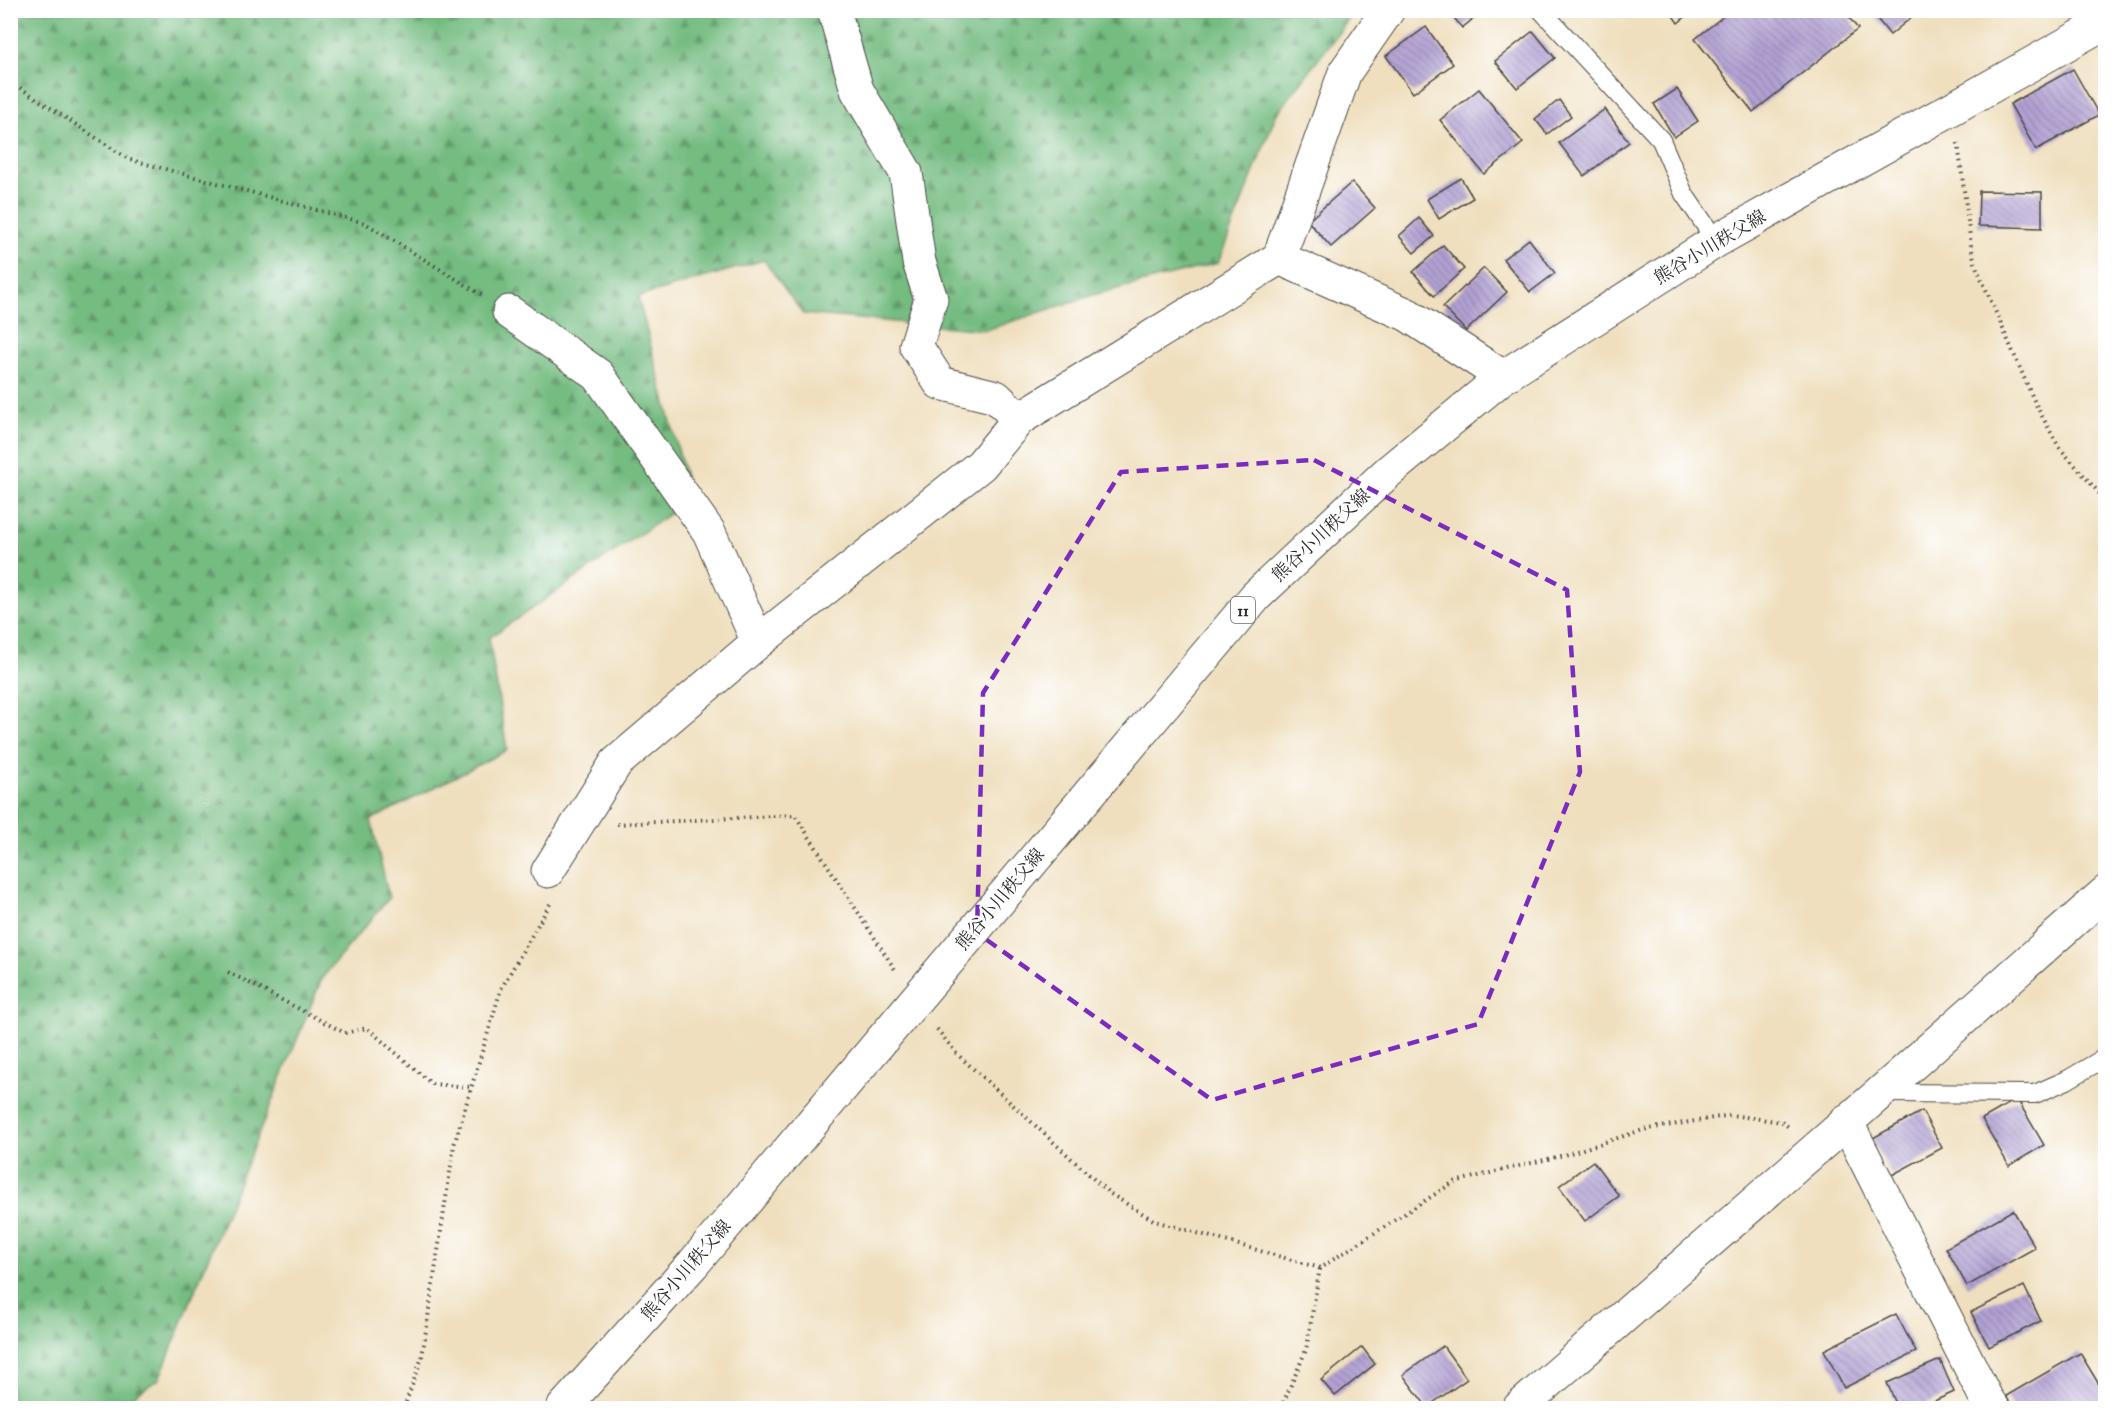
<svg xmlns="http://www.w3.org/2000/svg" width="2116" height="1419" font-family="'IM FELL DW Pica','Noto Serif JP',serif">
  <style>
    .forest { fill: url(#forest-firs); stroke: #507456; stroke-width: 1.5 }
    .building { fill: url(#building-back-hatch) }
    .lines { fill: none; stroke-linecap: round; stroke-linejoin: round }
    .service-casing { stroke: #484641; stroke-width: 20 }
    .minor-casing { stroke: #484641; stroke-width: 35 }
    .tertiary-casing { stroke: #484641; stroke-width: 35 }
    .primary-casing { stroke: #484641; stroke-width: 35 }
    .path { stroke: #484641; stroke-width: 4; stroke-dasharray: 1.5 4.5; stroke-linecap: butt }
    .service { stroke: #fff; stroke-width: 18 }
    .minor { stroke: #fff; stroke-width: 33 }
    .tertiary { stroke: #fff; stroke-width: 33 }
    .primary { stroke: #fff; stroke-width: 33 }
    .marked { fill: none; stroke: #7b2cbf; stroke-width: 4.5; stroke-dasharray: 12 8; stroke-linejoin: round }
    .labels { text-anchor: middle; stroke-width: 4.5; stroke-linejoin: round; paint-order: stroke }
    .shield { fill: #fff; stroke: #6b6b6b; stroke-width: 1.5 }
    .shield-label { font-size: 16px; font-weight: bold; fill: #2b2b2b }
    .street-label { font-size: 18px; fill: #2b2b2b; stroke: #fff }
  </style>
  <defs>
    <pattern id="forest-firs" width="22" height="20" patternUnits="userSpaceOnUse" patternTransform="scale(1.5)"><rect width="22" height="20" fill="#75bc81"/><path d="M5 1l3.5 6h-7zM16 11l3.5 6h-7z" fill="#60996a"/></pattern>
    <pattern id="building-back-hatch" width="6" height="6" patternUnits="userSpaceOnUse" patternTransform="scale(1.5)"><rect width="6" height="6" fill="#b2a1d3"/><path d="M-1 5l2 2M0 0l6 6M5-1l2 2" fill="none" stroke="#9183ab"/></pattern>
  </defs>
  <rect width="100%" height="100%" fill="#fff"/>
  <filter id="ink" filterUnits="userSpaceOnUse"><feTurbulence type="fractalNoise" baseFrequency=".0167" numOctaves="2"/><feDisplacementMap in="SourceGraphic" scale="12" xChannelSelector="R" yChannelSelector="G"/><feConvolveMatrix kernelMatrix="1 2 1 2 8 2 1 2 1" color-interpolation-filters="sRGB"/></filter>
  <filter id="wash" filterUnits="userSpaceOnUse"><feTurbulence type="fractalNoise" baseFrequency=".008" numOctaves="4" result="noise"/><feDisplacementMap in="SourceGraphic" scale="24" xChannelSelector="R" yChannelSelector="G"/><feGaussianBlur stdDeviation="1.35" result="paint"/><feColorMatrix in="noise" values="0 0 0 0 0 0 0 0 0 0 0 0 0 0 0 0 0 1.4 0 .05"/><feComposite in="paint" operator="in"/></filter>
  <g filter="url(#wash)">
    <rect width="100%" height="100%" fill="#efdfbe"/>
    <path class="forest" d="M10,11H1355L1276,115L1218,263L1093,295L986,330L803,314L764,260L638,297L691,499L489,638L507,750L371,820L389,898L322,978L159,1379L114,1408H11Z"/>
    <g id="blocks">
      <g class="building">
        <path d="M1448,10H1484L1462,28Z"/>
        <path d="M1669,10H1694L1678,23Z"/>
        <path d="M1731,10H1843L1858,29L1753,112L1695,39Z"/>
        <path d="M1870,10H1916L1918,12L1890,35Z"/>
        <path d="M1426,27L1453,64L1413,93L1386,56Z"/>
        <path d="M1533,31L1555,58L1517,88L1495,61Z"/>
        <path d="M2073,69L2099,115L2036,150L2010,104Z"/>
        <path d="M1479,89L1523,143L1484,174L1440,120Z"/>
        <path d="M1677,89L1698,121L1674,137L1654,104Z"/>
        <path d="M1559,100L1571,116L1547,134L1535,119Z"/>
        <path d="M1605,109L1629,142L1584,176L1559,143Z"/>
        <path d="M1461,178L1473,198L1439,219L1427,199Z"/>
        <path d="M1352,182L1375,208L1331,247L1308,221Z"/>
        <path d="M1979,191L2042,192V228L1978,226Z"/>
        <path d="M1419,218L1434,236L1414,253L1399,236Z"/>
        <path d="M1529,239L1555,273L1530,292L1503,259Z"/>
        <path d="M1443,245L1464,269L1434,296L1413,272Z"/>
        <path d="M1484,268L1507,292L1466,331L1443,307Z"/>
        <path d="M2017,1099L2044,1145L2009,1166L1982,1119Z"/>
        <path d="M1922,1111L1942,1148L1892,1175L1871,1139Z"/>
        <path d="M1593,1161L1619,1196L1585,1221L1559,1186Z"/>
        <path d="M2013,1210L2035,1248L1967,1286L1946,1248Z"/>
        <path d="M2024,1286L2041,1321L1989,1347L1971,1312Z"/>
        <path d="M1896,1314L1916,1352L1844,1388L1824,1350Z"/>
        <path d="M1443,1346L1467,1379L1427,1407L1403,1375Z"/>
        <path d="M1362,1347L1375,1364L1335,1396L1321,1380Z"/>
        <path d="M2080,1353L2106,1396V1404L2097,1408H2013L2006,1396Z"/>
        <path d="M1940,1360L1954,1392L1919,1408H1898L1887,1383Z"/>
      </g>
    </g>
  </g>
  <g filter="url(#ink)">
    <use href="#blocks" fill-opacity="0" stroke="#484641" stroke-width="1.5"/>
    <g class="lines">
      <g class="service-casing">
        <g id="service">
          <path d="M1541,10L1661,140L1684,194L1716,241"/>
          <path d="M1882,1093L2035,1094L2067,1080L2106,1057"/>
        </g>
      </g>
      <g class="minor-casing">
        <g id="minor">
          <path d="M834,10L857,90L906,173L919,262L931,299L916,346L940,383L996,397L1019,419"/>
          <path d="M1279,258L1408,315L1503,377"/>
          <path d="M509,312L598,375L709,532L758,642"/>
          <path d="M548,871L616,763L758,642L981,465L1019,419L1279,258L1345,72L1388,10"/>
          <path d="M1846,1121L1987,1400L1993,1408"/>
        </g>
      </g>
      <g class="tertiary-casing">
        <path id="tertiary" d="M1519,1408L1880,1093L2106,892"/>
      </g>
      <g class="primary-casing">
        <path id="primary" d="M563,1408L693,1264L1256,596L1388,472L1503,377L1716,241L2106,22"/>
      </g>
      <g class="path">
        <path d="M10,81L128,159L365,223L482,295"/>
        <path d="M1958,143L1971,245L1975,264L2035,403L2059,447L2106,501"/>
        <path d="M617,824L795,815L896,971"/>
        <path d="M228,972L345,1033L367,1028L432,1084L471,1087"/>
        <path d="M937,1029L956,1053L1109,1193L1155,1221L1320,1268"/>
        <path d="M404,1408L422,1357L454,1145L501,989L550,904"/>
        <path d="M1281,1408L1306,1350L1320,1268L1454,1182L1564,1155L1643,1130L1731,1115L1782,1122L1790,1128"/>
      </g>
      <use href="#service" class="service"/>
      <use href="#minor" class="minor"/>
      <use href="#tertiary" class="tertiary"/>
      <use href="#primary" class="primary"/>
    </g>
  </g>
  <path class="marked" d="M1314,460L1567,590L1580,772L1478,1024L1212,1100L977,933L983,693L1121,472Z"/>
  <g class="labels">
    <rect class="shield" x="1231" y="597" width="24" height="26" rx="4.5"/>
    <g class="shield-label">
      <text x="1243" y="616">11</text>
    </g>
    <g class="street-label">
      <text transform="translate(1710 247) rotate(-31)" y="6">熊谷小川秩父線</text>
      <text transform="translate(1321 535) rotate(-43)" y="6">熊谷小川秩父線</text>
      <text transform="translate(1000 899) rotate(-50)" y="6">熊谷小川秩父線</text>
      <text transform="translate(686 1270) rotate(-49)" y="6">熊谷小川秩父線</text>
    </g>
  </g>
  <rect width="2116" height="1419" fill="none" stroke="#fff" stroke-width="36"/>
</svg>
